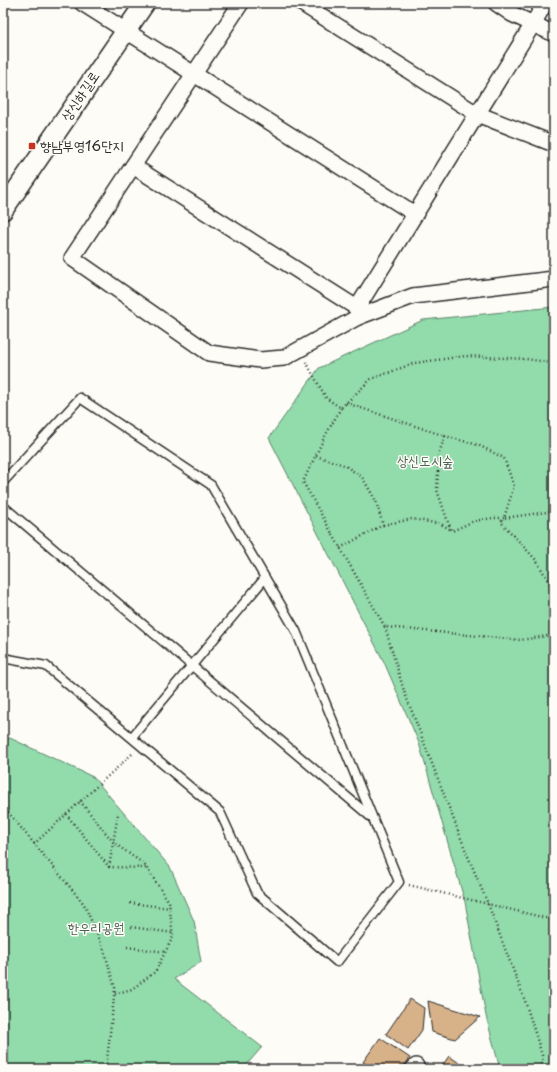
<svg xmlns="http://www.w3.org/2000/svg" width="557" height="1072" font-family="'Playpen Sans','Poor Story',sans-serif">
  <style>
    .green { fill: #92dbab; stroke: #5e836b }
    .building { fill: #d7b188; stroke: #2b2b2b }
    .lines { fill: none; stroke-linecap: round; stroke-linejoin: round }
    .service-casing { stroke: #2b2b2b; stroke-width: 11 }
    .minor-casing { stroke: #2b2b2b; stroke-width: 18 }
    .tertiary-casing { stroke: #2b2b2b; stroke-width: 22 }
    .path { stroke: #2b2b2b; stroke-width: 2.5; stroke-dasharray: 1 3; stroke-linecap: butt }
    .service { stroke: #fdfcf7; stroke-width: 8 }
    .minor { stroke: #fdfcf7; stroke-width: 15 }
    .tertiary { stroke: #fdfcf7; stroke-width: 19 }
    .poi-dot { fill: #c8321e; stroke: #fdfcf7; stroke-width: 1.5 }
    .labels { text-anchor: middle; stroke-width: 3; stroke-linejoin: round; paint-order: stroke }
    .street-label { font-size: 14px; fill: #2b2b2b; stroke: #fdfcf7 }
    .poi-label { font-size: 14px; fill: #2b2b2b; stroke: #fdfcf7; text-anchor: start }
    .park-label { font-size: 14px; fill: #4a6051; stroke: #fdfcf7 }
  </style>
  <rect width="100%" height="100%" fill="#fdfcf7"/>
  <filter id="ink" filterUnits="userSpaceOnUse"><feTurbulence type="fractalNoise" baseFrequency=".025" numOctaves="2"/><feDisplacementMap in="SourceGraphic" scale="8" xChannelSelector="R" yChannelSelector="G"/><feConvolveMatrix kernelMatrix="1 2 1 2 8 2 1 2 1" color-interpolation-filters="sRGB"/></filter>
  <g filter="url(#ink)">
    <g class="green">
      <path d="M554,307V1069H500L486,1016L465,902L419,743L384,662L269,438L319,368L423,320Z"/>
      <path d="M10,738L93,777L170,867L194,921L201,962L174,979L262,1047L243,1069H3V740Z"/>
    </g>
    <g class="building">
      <path d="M410,999L424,1008L422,1030L408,1050L386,1034Z"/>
      <path d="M428,1001L480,1017L455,1039L432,1032Z"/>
      <path d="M380,1038L410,1058L402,1069H373L363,1062Z"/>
      <path d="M449,1056L468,1069H440Z"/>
    </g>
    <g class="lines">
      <g class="service-casing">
        <g id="service">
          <path d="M3,482L80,398L211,485L296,631L399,882L337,962L257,893L220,812L46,666L3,658"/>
          <path d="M3,506L372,818"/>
          <path d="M132,737L265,578"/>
        </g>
      </g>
      <g class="minor-casing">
        <g id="minor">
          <path d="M82,3L415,214"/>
          <path d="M241,3L72,258L209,353L260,360L284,358L358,317L413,296L554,279"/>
          <path d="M301,3L477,114L554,144"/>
          <path d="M496,3L512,14L554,34"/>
          <path d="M133,166L357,308"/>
          <path d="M358,317L357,308L533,24L545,3"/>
          <path d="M413,1069L416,1066"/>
        </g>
      </g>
      <g class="tertiary-casing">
        <path id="tertiary" d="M3,210L145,3"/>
      </g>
      <g class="path">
        <path d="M306,362L326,398L341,408L371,379L415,363L465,356L526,359L554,363"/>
        <path d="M346,403L445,436L478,445L504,458L514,486L504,518L554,511"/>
        <path d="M341,408L324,438L303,482L385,627L520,640L554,635"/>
        <path d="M445,436L439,453L437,490L448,522L452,531L474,521L493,518H504L501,522L536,560L554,590"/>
        <path d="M316,456L344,465L362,477L376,501L383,525L412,519L441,524L451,530"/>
        <path d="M340,548L383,525"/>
        <path d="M385,627L404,691L467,854L488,904L525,1001L542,1055L543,1069"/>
        <path d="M80,801L114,843L144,864L169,902L173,937L155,972L132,989L114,994"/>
        <path d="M3,806L84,904L104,950L115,988L106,1069"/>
        <path d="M66,814L109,867L146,868"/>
        <path d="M34,844L132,754"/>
        <path d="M109,867L118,814"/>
        <path d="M409,885L554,920"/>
        <path d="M130,903L170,908"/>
        <path d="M131,927L173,933"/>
        <path d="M127,947L166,952"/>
      </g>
      <use href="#service" class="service"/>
      <use href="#minor" class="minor"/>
      <use href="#tertiary" class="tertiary"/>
    </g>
  </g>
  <rect class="poi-dot" x="28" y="142" width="8" height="8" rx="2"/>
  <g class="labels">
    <g class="street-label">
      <text transform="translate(80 96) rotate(-56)" y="5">상신하길로</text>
    </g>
    <g class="poi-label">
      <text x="40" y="151">향남부영16단지</text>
    </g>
    <g class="park-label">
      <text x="425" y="466">상신도시숲</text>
      <text x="96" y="933">한우리공원</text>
    </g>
  </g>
  <rect width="557" height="1072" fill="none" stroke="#fdfcf7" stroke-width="16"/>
  <rect x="8" y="8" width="541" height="1056" fill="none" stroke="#2b2b2b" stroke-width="1.5" filter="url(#ink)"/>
</svg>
